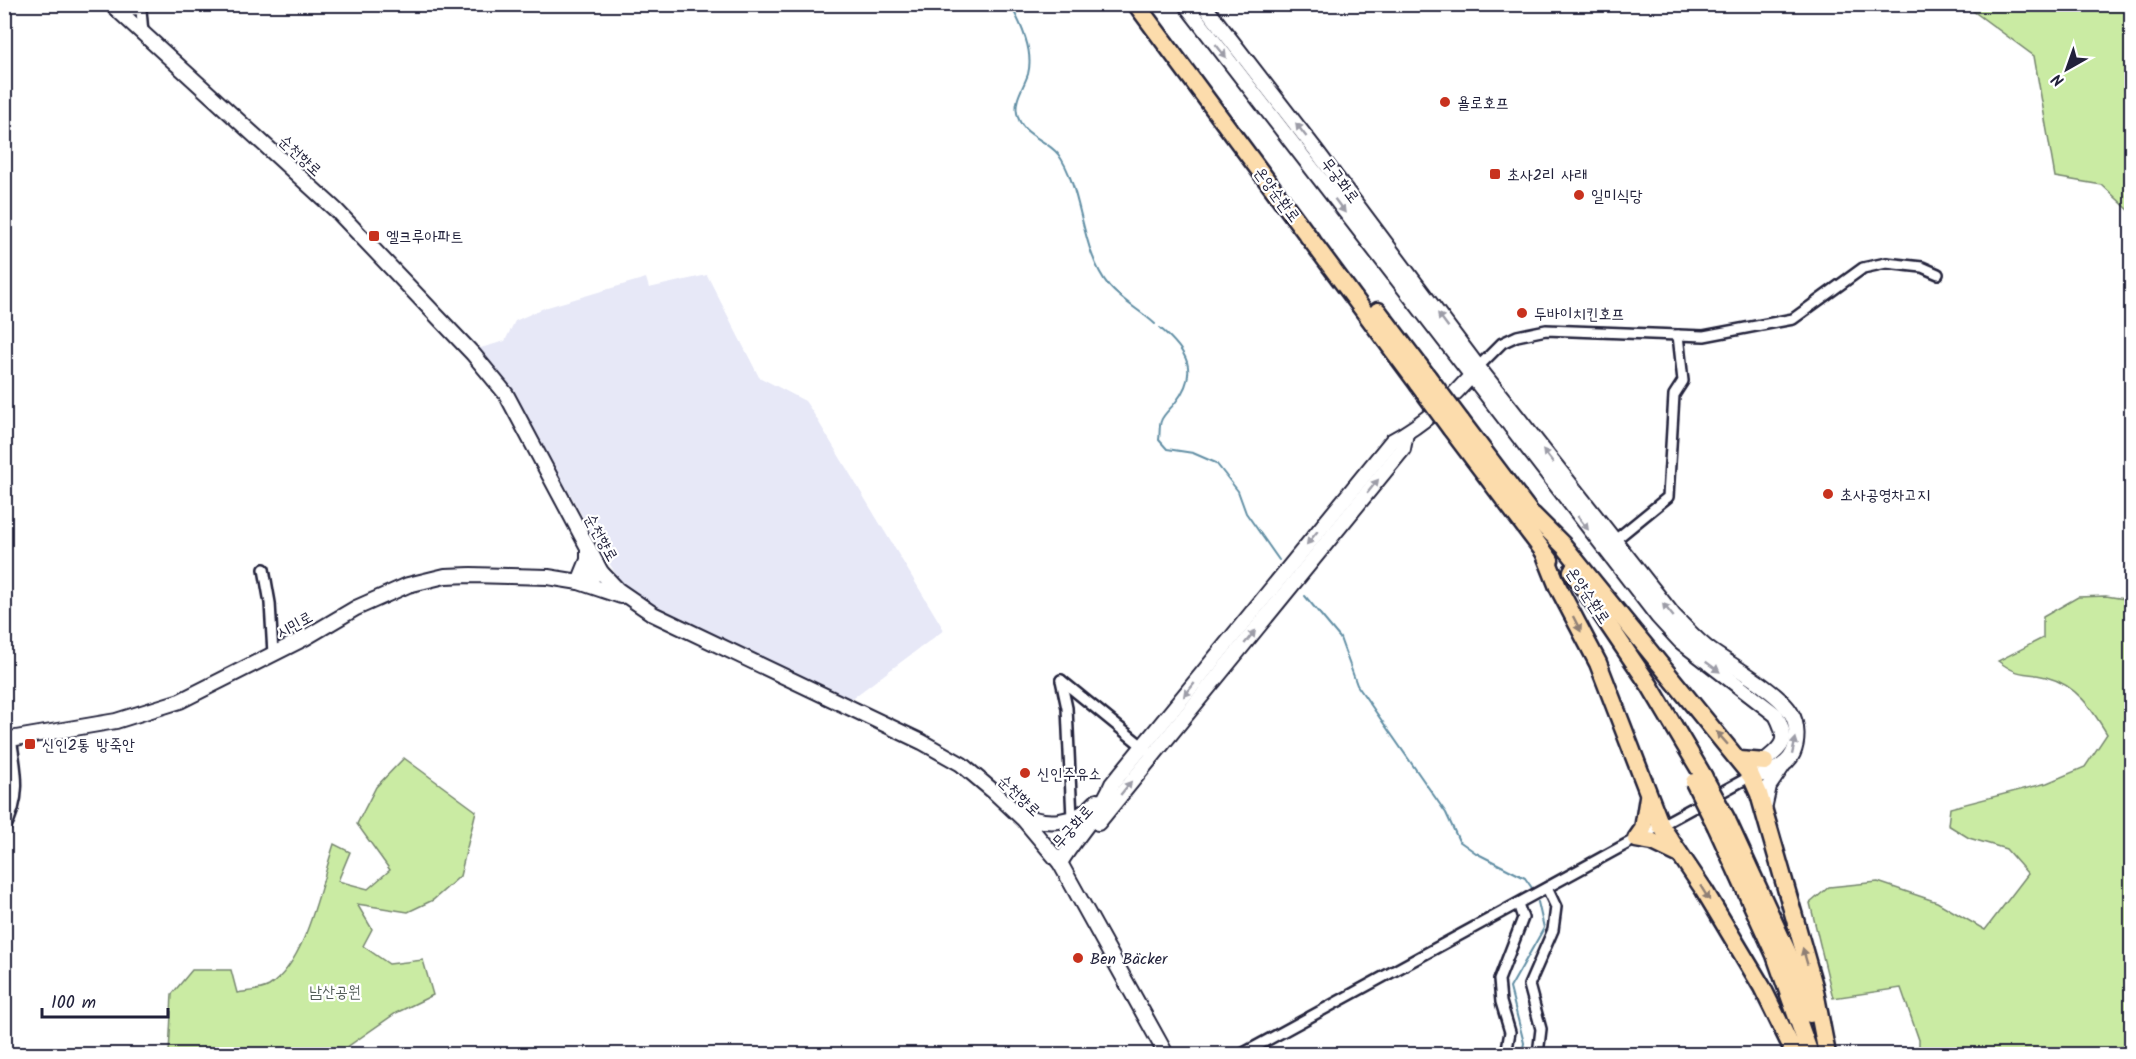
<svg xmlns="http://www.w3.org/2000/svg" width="2136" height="1059" font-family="Kalam,'Poor Story',sans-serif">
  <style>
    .built { fill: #e7e8f7 }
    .green { fill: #caeba3; stroke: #76866f; stroke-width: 1.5 }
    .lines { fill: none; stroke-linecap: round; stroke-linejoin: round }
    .stream { stroke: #628fa5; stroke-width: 2 }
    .street-casing { stroke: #22223b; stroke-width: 14 }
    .secondary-casing { stroke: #22223b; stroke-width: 18 }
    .highway-casing { stroke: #22223b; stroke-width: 21 }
    .street { stroke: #fff; stroke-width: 9 }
    .secondary { stroke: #fff; stroke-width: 14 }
    .highway { stroke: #fcdcac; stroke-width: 16 }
    .highway-bridge-casing { stroke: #22223b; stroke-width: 21; stroke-linecap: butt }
    .highway-bridge { stroke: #fcdcac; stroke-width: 16 }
    .oneway { fill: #9c9ca7 }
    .oneway2 { fill: #8f7f74 }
    .poi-dot { fill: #c8321e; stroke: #fff; stroke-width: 2 }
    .labels { text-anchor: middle; stroke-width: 4.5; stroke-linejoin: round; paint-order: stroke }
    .poi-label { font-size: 16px; fill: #22223b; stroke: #fff; text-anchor: start }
    .street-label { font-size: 16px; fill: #22223b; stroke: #fff }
    .park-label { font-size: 16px; fill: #545e5a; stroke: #fff }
  </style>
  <rect width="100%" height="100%" fill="#fff"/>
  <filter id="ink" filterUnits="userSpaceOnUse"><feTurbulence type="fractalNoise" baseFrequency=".0167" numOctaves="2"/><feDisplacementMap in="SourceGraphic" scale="12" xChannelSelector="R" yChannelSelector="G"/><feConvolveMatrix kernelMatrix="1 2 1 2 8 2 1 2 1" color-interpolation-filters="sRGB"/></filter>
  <g filter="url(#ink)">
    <path class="built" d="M707,275L759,377L805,401L812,411L944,630L850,700L678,619L638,597L620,582L518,403L477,349L505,341L515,321L544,308L646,278L649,288Z"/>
    <g class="green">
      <path d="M1965,5H2131V212L2102,185L2055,177L2034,56Z"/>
      <path d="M2106,596L2131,600V1054H1919V1040L1901,988L1833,998L1810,903L1829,887L1878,882L1937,902L1985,930L2028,874L2006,849L1969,838L1948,825L1950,808L2047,783L2085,767L2107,734C2092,709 2077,685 2046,677C2023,671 2021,678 1998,661L2043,638V617L2078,597Z"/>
      <path d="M404,758L476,811L460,876L433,900L408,912L357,904L372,929L363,946L389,964L423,960L433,995L396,1013L337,1054H169L172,994L192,970H231L237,993C247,991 261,991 269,986C307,961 320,886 334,844L350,852L338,881L368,889L390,870L357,824L376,787Z"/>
    </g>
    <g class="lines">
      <g class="stream">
        <path d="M1010,4C1021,24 1034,51 1028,74C1024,87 1014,99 1017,113C1021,136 1045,138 1058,154C1083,188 1080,251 1109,286C1122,301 1141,311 1155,324"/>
        <path d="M1160,328C1187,351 1200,371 1175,403C1171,408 1163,415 1161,421C1159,426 1160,434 1159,440L1167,449L1193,453L1216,463L1238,491L1246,513L1279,560"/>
        <path d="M1305,596L1340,638L1357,685L1446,813L1459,841L1476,853L1525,878L1532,888"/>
        <path d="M1522,1054L1524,1043L1510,988L1544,928L1538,902"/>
      </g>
      <g class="street-casing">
        <g id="street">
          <path d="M116,9L141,10L143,33"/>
          <path d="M1478,367L1502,343L1517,336L1546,330L1704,336L1793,319L1863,268L1886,263L1922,267L1938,274"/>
          <path d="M1614,541L1668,497L1674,395L1683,381L1678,335"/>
          <path d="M264,569L270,603L273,654"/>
          <path d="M1061,680L1067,708L1072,818"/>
          <path d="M1061,680L1147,750"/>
          <path d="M4,830C22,799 17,773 11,739"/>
          <path d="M1242,1054L1751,776"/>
          <path d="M1506,1054L1510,1032L1501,1002L1499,980L1523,918L1518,904"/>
          <path d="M1538,1054L1541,1029L1529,985L1553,930L1556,907L1547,888"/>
        </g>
      </g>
      <g class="secondary-casing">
        <g id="secondary">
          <path d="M111,4L337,211L473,354L506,394L601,572L618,590L653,614L922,742L961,764L993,791L1024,820L1060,863L1166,1054"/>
          <path d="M1185,4L1658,617L1680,641L1776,715C1793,747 1777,748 1757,768"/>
          <path d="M1203,4L1315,149L1478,367L1674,616C1686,628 1697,641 1711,651C1731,665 1780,693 1791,713C1798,724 1798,742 1793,753C1786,768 1766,775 1751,776"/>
          <path d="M588,548V560L579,582L621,596"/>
          <path d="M4,740L116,721L180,701L305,638L356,608L408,585L445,576L471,575L548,577L579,582L601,572"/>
          <path d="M1764,809L1769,786L1782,767"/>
          <path d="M1019,813C1045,827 1077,824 1097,801"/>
          <path d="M1098,823L1403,449L1406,433"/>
          <path d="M1060,863C1076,836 1100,813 1112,784L1392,441C1423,424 1453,398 1475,371"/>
        </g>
      </g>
      <g class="highway-casing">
        <g id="highway">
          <path d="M1136,4L1418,384"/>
          <path d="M1378,311L1428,377"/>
          <path d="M1461,421L1538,523"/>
          <path d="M1451,429L1550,560"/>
          <path d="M1533,515L1564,546L1751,776L1759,794L1814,986L1827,1054"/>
          <path d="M1544,552L1558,587L1598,663L1661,826L1704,890L1762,987L1795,1054"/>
          <path d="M1572,571L1650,686L1704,777"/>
          <path d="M1740,760L1765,762"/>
          <path d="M1648,797L1643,829L1636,839L1653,842L1678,854"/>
          <path d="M1727,820L1789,955L1810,1014"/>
          <path d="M1716,826L1775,955L1810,1054"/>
        </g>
      </g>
      <use href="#street" class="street"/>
      <use href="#secondary" class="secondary"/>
      <use href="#highway" class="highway"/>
      <g class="highway-bridge-casing">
        <g id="highway-bridge">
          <path d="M1428,377L1461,421"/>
          <path d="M1418,384L1451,429"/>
          <path d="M1706,781L1727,820"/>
          <path d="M1694,782L1716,826"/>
        </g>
      </g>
      <use href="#highway-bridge" class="highway-bridge"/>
    </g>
    <defs><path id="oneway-solid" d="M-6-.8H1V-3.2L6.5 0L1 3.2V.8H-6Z" transform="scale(1.5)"/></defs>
    <g class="oneway">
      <use href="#oneway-solid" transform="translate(1221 51) rotate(52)"/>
      <use href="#oneway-solid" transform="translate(1301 130) rotate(-128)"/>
      <use href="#oneway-solid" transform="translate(1340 206) rotate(53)"/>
      <use href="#oneway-solid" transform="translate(1443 320) rotate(-127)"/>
      <use href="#oneway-solid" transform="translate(1548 456) rotate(-128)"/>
      <use href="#oneway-solid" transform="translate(1373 486) rotate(-51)"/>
      <use href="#oneway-solid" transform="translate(1583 523) rotate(52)"/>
      <use href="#oneway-solid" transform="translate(1312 538) rotate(129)"/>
      <use href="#oneway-solid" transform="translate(1668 610) rotate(-129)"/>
      <use href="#oneway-solid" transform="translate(1250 637) rotate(-51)"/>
      <use href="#oneway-solid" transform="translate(1713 667) rotate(36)"/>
      <use href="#oneway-solid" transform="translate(1189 690) rotate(129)"/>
      <use href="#oneway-solid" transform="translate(1794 746) rotate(-77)"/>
      <use href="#oneway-solid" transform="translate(1126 788) rotate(-51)"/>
    </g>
    <g class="oneway2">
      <use href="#oneway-solid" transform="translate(1577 624) rotate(63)"/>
      <use href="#oneway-solid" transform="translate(1722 738) rotate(-131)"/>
      <use href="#oneway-solid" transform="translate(1705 893) rotate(58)"/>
      <use href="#oneway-solid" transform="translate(1805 956) rotate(-106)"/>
    </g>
  </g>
  <g class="poi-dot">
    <circle cx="1445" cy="102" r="6"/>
    <rect x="1489" y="168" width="12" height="12" rx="3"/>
    <circle cx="1579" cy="195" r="6"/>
    <rect x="368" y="230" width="12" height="12" rx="3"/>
    <circle cx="1522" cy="313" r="6"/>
    <circle cx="1828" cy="494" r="6"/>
    <rect x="24" y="738" width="12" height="12" rx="3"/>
    <circle cx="1025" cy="773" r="6"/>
    <circle cx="1078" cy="958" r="6"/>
  </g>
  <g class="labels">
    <g class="poi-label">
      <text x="1457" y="108">욜로호프</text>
      <text x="1507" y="180">초사2리 사래</text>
      <text x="1591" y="201">일미식당</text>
      <text x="386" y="242">엘크루아파트</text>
      <text x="1534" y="319">두바이치킨호프</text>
      <text x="1840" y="500">초사공영차고지</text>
      <text x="42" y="750">신인2통 방죽안</text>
      <text x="1037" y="779">신인주유소</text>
      <text x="1090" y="964">Ben Bäcker</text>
    </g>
    <g class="street-label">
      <text transform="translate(301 155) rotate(43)" y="6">순천향로</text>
      <text transform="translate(1341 180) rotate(53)" y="6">무궁화로</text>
      <text transform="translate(1278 194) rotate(53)" y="6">온양순환로</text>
      <text transform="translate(602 537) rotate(61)" y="6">순천향로</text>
      <text transform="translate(1589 595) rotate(56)" y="6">온양순환로</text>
      <text transform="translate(294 624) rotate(-29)" y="6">시민로</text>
      <text transform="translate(1020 795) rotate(44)" y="6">순천향로</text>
      <text transform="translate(1072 826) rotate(-48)" y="6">무궁화로</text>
    </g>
    <g class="park-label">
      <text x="335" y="997">남산공원</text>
    </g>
  </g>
  <rect width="2136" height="1059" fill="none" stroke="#fff" stroke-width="24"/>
  <rect x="12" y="12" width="2112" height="1035" fill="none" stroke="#22223b" stroke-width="2" filter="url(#ink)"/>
  <g transform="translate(2067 69) rotate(220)" stroke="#ffffff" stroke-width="4.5" paint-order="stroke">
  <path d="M0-4.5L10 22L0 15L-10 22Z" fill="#22223b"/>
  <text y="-9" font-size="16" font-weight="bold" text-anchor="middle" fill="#22223b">N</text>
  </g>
  <path d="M42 1008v9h126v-9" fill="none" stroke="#22223b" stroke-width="3"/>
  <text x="51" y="1008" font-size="18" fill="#22223b" stroke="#ffffff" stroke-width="4.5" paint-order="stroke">100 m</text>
</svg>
